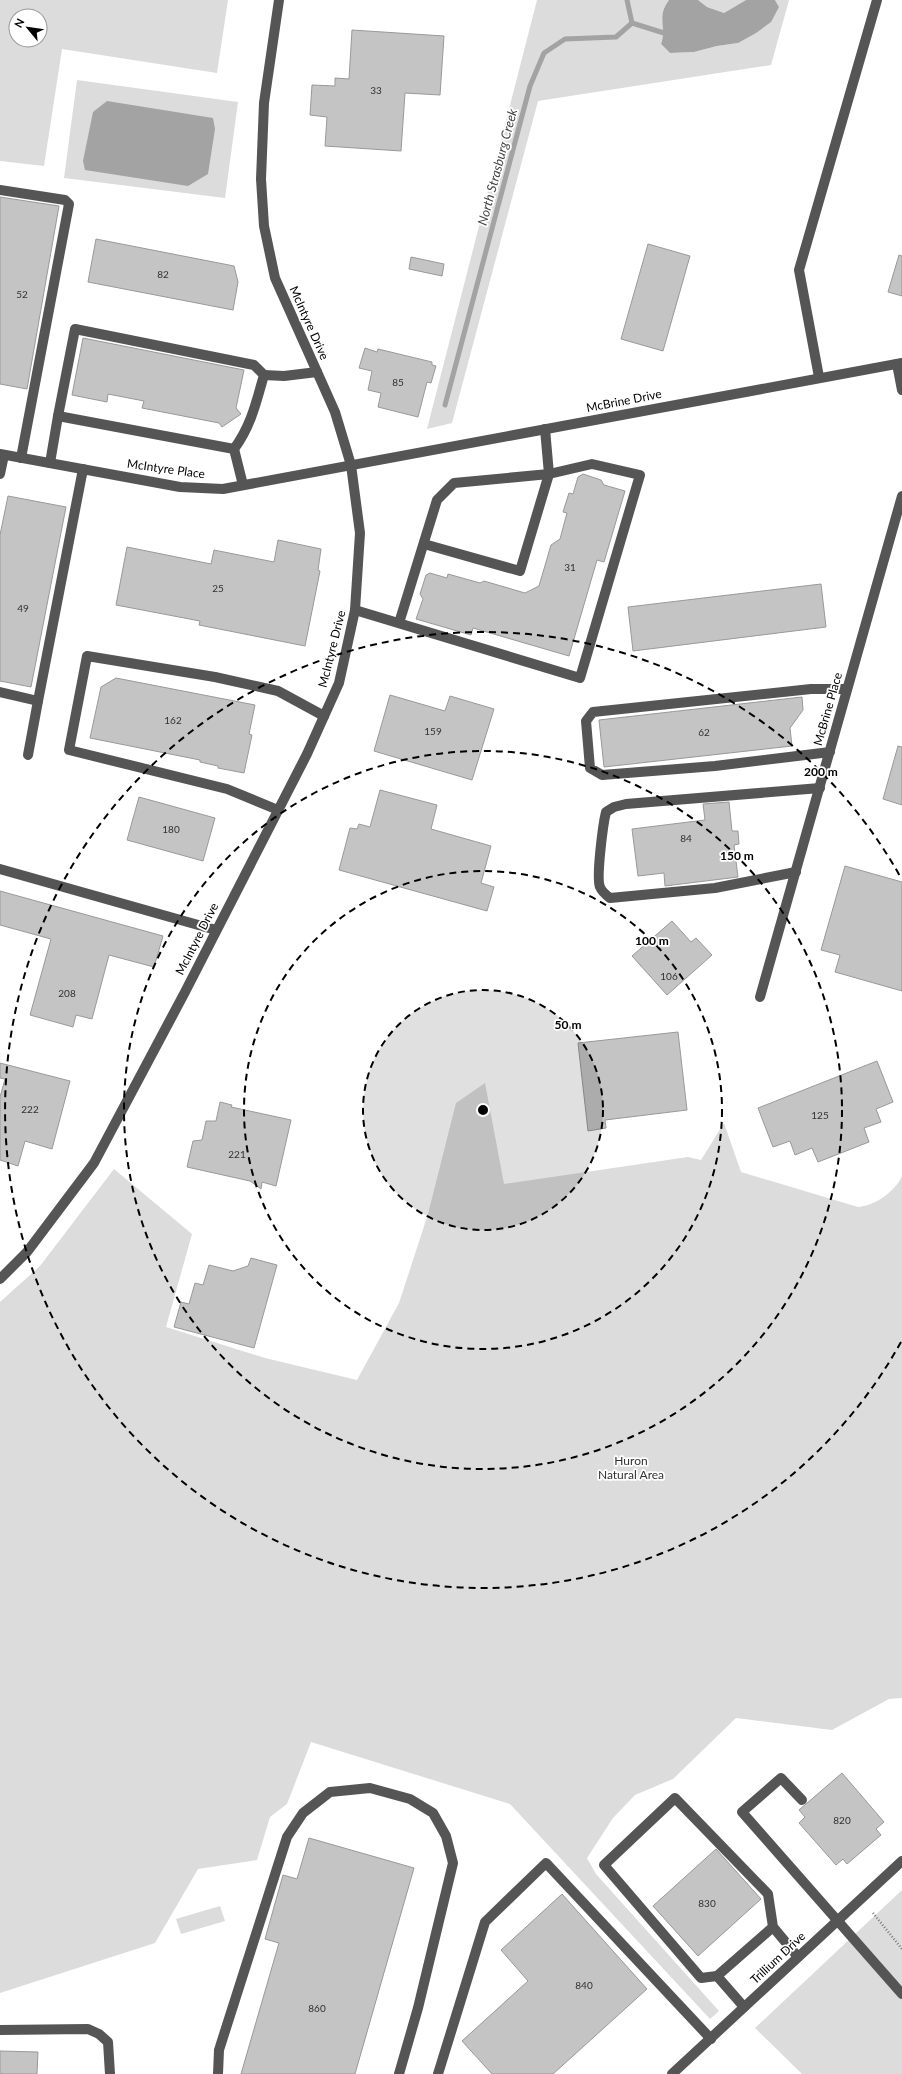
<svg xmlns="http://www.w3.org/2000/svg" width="902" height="2074" font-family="Lato,sans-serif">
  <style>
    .green { fill: #dcdcdc; fill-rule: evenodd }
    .water { fill: #a3a3a3 }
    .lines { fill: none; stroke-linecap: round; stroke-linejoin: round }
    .stream { stroke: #a3a3a3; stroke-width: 5 }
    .building { fill: #c4c4c4; stroke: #999 }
    .path { stroke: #777; stroke-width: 2.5; stroke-dasharray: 1 2; stroke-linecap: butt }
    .minor { stroke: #555; stroke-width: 10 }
    .ring { fill: none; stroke: #000; stroke-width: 2; stroke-dasharray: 7 5 }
    .labels { text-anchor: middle; stroke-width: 3.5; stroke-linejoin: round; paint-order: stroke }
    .number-label { font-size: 10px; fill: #313131 }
    .street-label { font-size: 12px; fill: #000; stroke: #fff }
    .park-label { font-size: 12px; fill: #333; stroke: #fff }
    .water-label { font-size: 13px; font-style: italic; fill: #444; stroke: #fff }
    .centre { fill: #000; stroke: #fff; stroke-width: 2 }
    .ring-label { font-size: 12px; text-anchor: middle; font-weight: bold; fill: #000; stroke: #fff; stroke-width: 3.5; stroke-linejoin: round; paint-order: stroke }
  </style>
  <rect width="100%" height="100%" fill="#fff"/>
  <g class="green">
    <path d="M0,0H228L217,73L62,49L44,166L0,161ZM16,16H40V40H16Z"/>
    <path d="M537,0H669C656,17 667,26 661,44L670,53L694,52L717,46L738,43L779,7L775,0H789L771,65L538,101L452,423L427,429Z"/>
    <path d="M698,0H746L724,13L707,7Z"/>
    <path d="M77,80L238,102L225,198L64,178Z"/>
    <path d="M485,1083L504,1184L688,1157L701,1160L724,1123L741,1172L858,1207C874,1206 895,1192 902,1176V1698L889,1699L832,1730L736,1718L673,1779L635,1795L613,1818L587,1858L596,1874L719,2011L710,2019L510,1804L311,1742L287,1804L270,1817L257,1860L198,1869L155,1943L0,1993V1302L40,1266L114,1169L192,1234L166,1327L265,1358L357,1380L399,1303L428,1214L456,1103Z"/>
    <path d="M902,1890V2074H802L755,2028Z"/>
    <path d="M220,1906L225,1921L181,1934L176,1919Z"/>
  </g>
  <g class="water">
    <path d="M669,0H698L707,7L724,13L746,0H775L779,7L771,22L756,33L738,43L717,46L694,52L670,53L661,44C667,27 656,17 669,0Z"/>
    <path d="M107,101L213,118L215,129L208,174L188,186L85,170L83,161L93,112Z"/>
  </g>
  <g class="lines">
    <g class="stream">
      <path d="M632,23L664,33"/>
      <path d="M445,405L530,86L544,53L565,39L616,37L632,23L627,0"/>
    </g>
  </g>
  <g class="building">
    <path d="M352,30L444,36L440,95L405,93L401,151L325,146L327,117L310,115L312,85L335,86V78L349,79Z"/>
    <path d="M0,197L59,206L27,389L0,384Z"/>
    <path d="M96,239L234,266L238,282L233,310L88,282Z"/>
    <path d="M648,244L690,256L663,351L621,339Z"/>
    <path d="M899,255L902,256V296L888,292Z"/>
    <path d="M411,257L444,264L442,276L409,269Z"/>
    <path d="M83,338L244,370L236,408L241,414L222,427L219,423L142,408L144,401L108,394L107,402L72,395Z"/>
    <path d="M365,348L377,352L378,349L432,362V365L436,366L431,383L427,382L418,417L378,407L381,393L368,390L372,371L359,368Z"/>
    <path d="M583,474L601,480L604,485L625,491L604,562L597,560L569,656L473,628L471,635L416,619L423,599L420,594L426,575L430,573L447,578L448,574L480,583L484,581L525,593L539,586L551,545L560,539L567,513L563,512L569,493L573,494L578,477Z"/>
    <path d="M8,496L66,507L31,687L0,681V535Z"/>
    <path d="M278,540L321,549L318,570L320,571L305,646L199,625L200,621L116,605L127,547L211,564L214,550L274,562Z"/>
    <path d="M821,584L826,627L633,651L628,607Z"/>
    <path d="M116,678L255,705L249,734L252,735L244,773L218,768V766L200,762V760L90,738L101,687Z"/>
    <path d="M390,695L445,711L450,696L494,709L472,780L374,751Z"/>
    <path d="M802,697L803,710L790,728L792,746L604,767L599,720Z"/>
    <path d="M898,746L902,747V805L883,799Z"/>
    <path d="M380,790L437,805L431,829L491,846L481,883L494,887L487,911L339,870L350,828L357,829L359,824L370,827Z"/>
    <path d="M139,797L215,818L203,861L127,840Z"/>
    <path d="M729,802L732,831H738L739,844L734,845L738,877L665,886L664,873L638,876L632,829L705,820L703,804Z"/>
    <path d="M845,866L902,882V991L835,972L840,955L821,950Z"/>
    <path d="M0,891L163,936L154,967L109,955L92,1019L76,1015L73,1027L30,1015L51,939L0,925Z"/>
    <path d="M672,921L691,942L696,938L712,955L667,995L632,956Z"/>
    <path d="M678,1032L687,1110L605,1120L606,1128L588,1131L578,1043Z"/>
    <path d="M877,1061L893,1102L876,1109L881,1122L864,1128L869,1142L818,1162L812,1148L795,1155L790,1141L773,1147L758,1108Z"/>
    <path d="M0,1063L70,1081L52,1149L25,1141L18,1166L0,1160V1097L5,1079L0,1078Z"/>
    <path d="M220,1102L232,1105L231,1107L291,1120L276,1186L262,1182L261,1189L250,1181L187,1167L193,1141L202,1140L206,1121H216Z"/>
    <path d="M251,1258L277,1265L254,1348L174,1327L181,1302L189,1304L195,1283L203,1285L209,1265L233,1271L248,1266Z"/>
    <path d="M842,1773L884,1822L876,1829L881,1835L847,1864L843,1859L836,1865L799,1823L805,1817L799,1810Z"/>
    <path d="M309,1838L414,1868L355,2074H241L279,1943L265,1939L283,1875L297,1879Z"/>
    <path d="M716,1849L761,1899L698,1956L653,1906Z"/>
    <path d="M562,1894L647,1989L553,2074H492L462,2041L528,1981L501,1950Z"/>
    <path d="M0,2051L38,2052L37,2074H0Z"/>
  </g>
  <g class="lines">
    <path class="path" d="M873,1913L902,1949"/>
    <g class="minor">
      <path d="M0,190L65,200L69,204L21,458"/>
      <path d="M897,364L902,390"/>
      <path d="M264,375L284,376L317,372"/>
      <path d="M819,377L799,270L877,0"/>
      <path d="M58,416L75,329L254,365L264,375C256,403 251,426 234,449"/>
      <path d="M0,454L180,487L223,489L902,363"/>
      <path d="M50,463L58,416L234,449L243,485"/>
      <path d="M0,474L4,455"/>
      <path d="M424,544L520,571L549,474L545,429"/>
      <path d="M355,610L580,678L640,475L592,464L549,474L454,483L437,500L399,623"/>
      <path d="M0,692L38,701L83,469"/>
      <path d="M830,752L715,766L602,775L590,768L586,721L593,712L811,689H847"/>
      <path d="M28,755L38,701"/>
      <path d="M278,810L227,789L69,750L87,656L215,677L278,691L324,716"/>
      <path d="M0,869L216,930"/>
      <path d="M796,872L715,888L610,898C606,895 602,892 600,887C596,878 603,824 606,812L614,807L626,804L820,788"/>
      <path d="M760,997L902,496"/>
      <path d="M0,1279L27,1252L94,1163L185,992L307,754L339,683L355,610L360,533L351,465L335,412L275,278L264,226L261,179L264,103L279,0"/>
      <path d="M802,1800L781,1778L742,1812L902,1994"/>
      <path d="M773,1927L717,1976L701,1978L604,1865L675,1798L768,1894L773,1927L798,1957"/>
      <path d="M717,1976L744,2007"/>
      <path d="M0,2030L88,2029L99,2034L108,2042L110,2074"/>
      <path d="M218,2074L219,2050L287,1837L303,1813L330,1792L370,1788L410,1799L433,1813L446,1836L453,1863L418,2008L399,2074"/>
      <path d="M438,2074L485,1922L546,1863L711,2039"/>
      <path d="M672,2074L902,1861"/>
    </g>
  </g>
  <circle cx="483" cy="1110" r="120" fill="#000" fill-opacity=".12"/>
  <g class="ring">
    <circle cx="483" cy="1110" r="120"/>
    <circle cx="483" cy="1110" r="239"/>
    <circle cx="483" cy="1110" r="359"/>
    <path d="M901 1342A478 478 0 1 1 901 878"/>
  </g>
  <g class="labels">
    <g class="number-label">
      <text x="376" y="94">33</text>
      <text x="163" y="278">82</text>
      <text x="22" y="298">52</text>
      <text x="398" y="386">85</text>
      <text x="570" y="571">31</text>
      <text x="218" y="592">25</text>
      <text x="23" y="612">49</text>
      <text x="173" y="724">162</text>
      <text x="433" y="735">159</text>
      <text x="704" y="736">62</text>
      <text x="171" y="833">180</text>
      <text x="686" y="842">84</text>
      <text x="669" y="980">106</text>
      <text x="67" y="997">208</text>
      <text x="30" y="1113">222</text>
      <text x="820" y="1119">125</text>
      <text x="237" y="1158">221</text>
      <text x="842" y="1824">820</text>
      <text x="707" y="1907">830</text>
      <text x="584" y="1989">840</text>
      <text x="317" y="2012">860</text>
    </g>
    <g class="street-label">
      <text transform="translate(309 323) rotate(66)" y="4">McIntyre Drive</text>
      <text transform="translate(624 401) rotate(-11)" y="4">McBrine Drive</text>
      <text transform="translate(166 469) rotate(8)" y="4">McIntyre Place</text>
      <text transform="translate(332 649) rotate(-76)" y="4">McIntyre Drive</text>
      <text transform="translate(828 709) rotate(-74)" y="4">McBrine Place</text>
      <text transform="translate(197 939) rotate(-63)" y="4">McIntyre Drive</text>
      <text transform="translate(778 1958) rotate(-43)" y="4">Trillium Drive</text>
    </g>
    <g class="park-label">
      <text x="631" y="1465">Huron<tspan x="631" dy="14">Natural Area</tspan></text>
    </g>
    <g class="water-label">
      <text transform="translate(497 167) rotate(-75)" y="5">North Strasburg Creek</text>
    </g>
  </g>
  <circle cx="483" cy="1110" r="6" class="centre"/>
  <g class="ring-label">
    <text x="821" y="776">200 m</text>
    <text x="737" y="860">150 m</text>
    <text x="652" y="945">100 m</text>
    <text x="568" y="1029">50 m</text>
  </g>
  <g transform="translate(28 28) rotate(299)"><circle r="19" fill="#ffffff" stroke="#999999"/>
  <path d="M0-3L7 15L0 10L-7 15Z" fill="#000000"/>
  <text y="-6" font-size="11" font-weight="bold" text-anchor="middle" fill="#000000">N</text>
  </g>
</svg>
